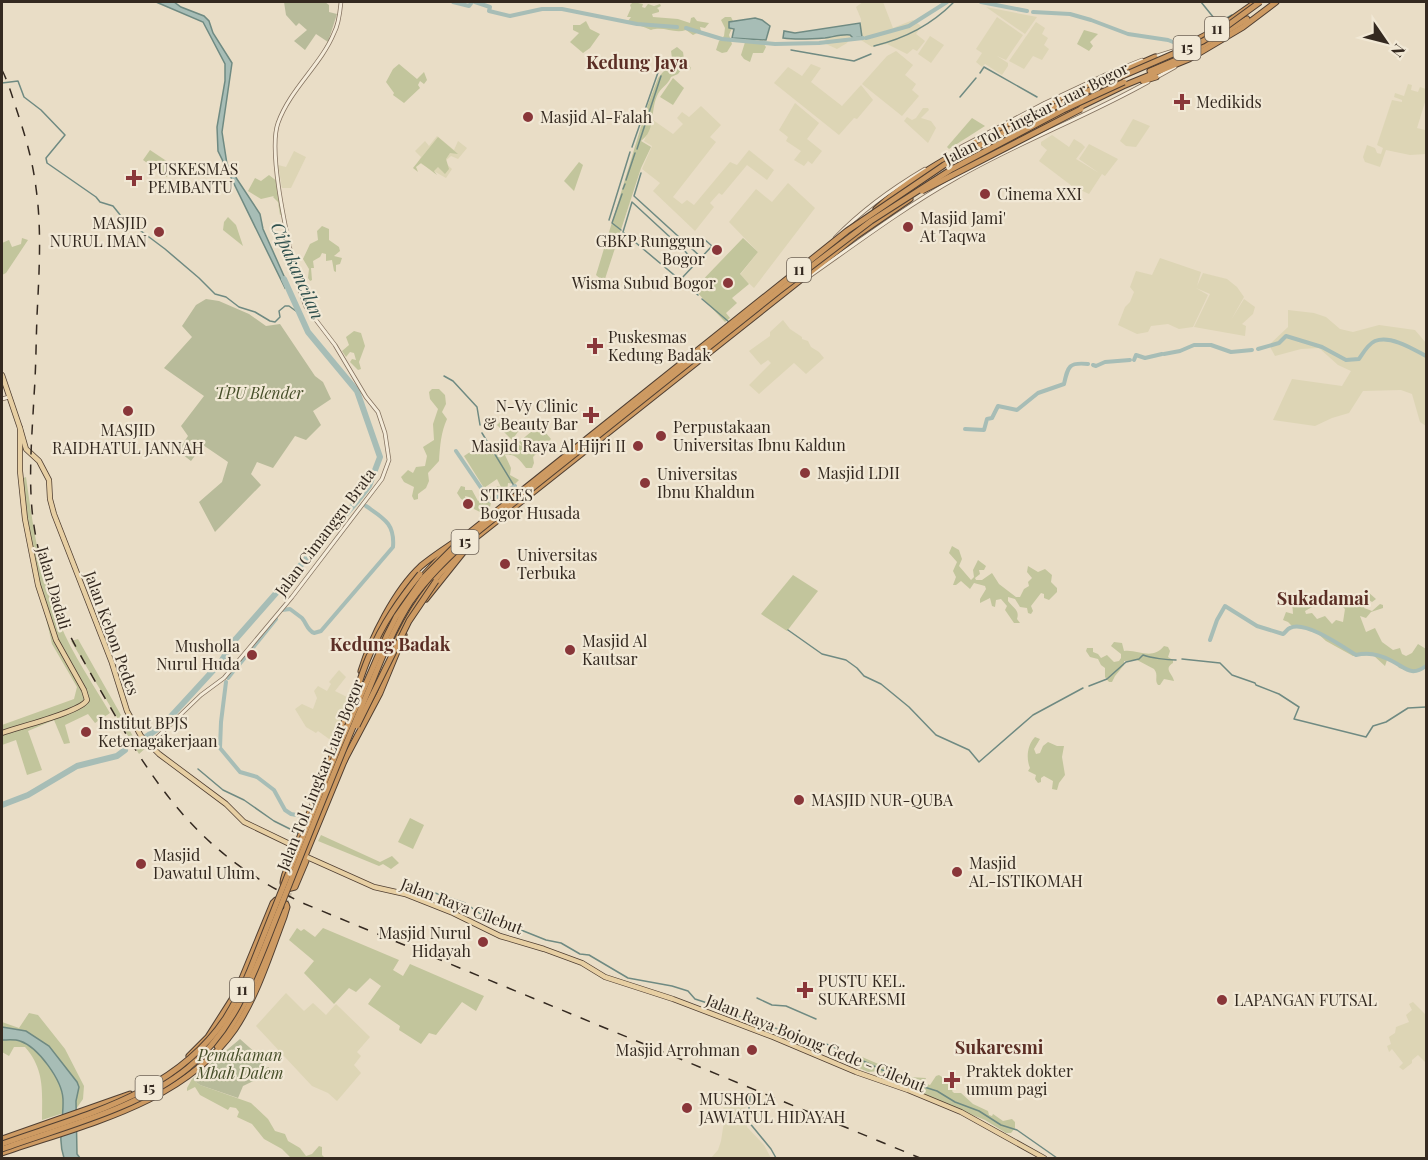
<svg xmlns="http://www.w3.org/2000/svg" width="1428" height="1160" font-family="'Playfair Display',serif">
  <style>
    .farmland { fill: #ddd5b5 }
    .green { fill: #c2c59c }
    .cemetery { fill: #b8bb9a }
    .water { fill: #a7bdb6; stroke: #6f8a82; stroke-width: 1.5 }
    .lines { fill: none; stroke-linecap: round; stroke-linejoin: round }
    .stream { stroke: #6f8a82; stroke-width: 1.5 }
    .canal { stroke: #a7bdb6; stroke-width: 4 }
    .river { stroke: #a7bdb6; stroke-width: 6 }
    .highway-tunnel { stroke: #c5b9a5; stroke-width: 5; stroke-dasharray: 5 2.5; stroke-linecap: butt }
    .minor-casing { stroke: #82705e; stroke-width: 4.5 }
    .major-casing { stroke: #503f32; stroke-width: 6 }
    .highway-casing { stroke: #503f32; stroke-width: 7 }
    .minor { stroke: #f4ebd9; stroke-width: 3 }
    .major { stroke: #e7cfa3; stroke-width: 4.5 }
    .highway { stroke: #cd9a62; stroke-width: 5 }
    .rail { stroke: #342920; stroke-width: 1.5; stroke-dasharray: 10 10; stroke-linecap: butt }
    .highway-bridge-casing { stroke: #503f32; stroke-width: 7; stroke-linecap: butt }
    .highway-bridge { stroke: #cd9a62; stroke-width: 5 }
    .poi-dot { fill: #893639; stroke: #f1e8d5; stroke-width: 2 }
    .labels { text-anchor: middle; stroke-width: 4.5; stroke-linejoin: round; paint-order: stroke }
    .shield { fill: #f1e8d5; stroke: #6d6256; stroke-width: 1.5 }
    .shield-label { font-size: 15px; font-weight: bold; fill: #342920 }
    .poi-label { font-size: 16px; fill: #342920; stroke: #f1e8d5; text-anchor: start }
    .street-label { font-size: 16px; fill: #342920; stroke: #f1e8d5 }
    .park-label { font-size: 16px; font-style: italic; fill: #464e29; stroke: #f1e8d5 }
    .neighbourhood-label { font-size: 18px; font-weight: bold; fill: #5b2e25; stroke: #f1e8d5 }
    .water-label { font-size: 18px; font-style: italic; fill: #31524f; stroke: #f1e8d5 }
  </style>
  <rect width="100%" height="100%" fill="#e9ddc6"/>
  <g class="farmland">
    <path d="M863,2H883L893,28L913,20L921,26L916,34L925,41L917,51L913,49L907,54L887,44L872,47L861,40V19L856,7Z"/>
    <path d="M986,7L1037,17L1025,34Z"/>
    <path d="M997,17L1023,35L1006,60L997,56L1008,63V66L1002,75L985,64L982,67L976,62L982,53L976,49Z"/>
    <path d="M1036,22L1045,28L1042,34L1048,38L1044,45L1049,49L1042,60L1033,56L1024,69L1009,61Z"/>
    <path d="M842,34L851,36L847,43L837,49L826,44L824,41L828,37Z"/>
    <path d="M930,36L944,45L931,63L918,54Z"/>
    <path d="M896,51L913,65L905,75L916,84L912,90L919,96L902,116L862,84L887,56Z"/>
    <path d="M811,64L821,68L811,82L842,106L861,85L873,100L857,119L854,118L839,135L774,83L788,67L802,76Z"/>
    <path d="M1408,84L1412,85L1411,90L1418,92L1420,87L1426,89V99L1417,128L1425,130L1426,133V154L1410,155L1386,150L1380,167L1365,162L1363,157L1367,145L1375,148L1377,153L1381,154L1383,148L1377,145L1392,100L1402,102V100L1394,97L1395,93L1404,96Z"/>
    <path d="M795,103L819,123L807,139L822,151L812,164L808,161L804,166L794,160L801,151L786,141L788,137L779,130Z"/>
    <path d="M701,106L721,125L710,137L716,142L673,197L682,204L687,200L694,205L730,162L737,165L749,150L774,170L767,180L747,165L722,195L719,193L710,203L714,207L695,231L653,191L660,183L642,169L652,146L644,141L653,120L673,134L683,124L677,118L682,112L689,117Z"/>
    <path d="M923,108H928L929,110L921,118L931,121L936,128L928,143L904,121L907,117L912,120L916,118Z"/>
    <path d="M1133,119L1150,126L1136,147L1126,146L1120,141Z"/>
    <path d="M1052,135L1069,147L1074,139L1082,144L1085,147L1076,159L1099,173L1079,159L1089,144L1118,159L1105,176L1102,174L1089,194L1072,186L1039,161L1047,150L1041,145V142Z"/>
    <path d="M437,136L454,150L458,141L467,148L458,159L451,156L444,162L452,169L446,178L418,162L421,157L415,151L425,141L429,146Z"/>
    <path d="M294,151L306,157L291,188H282L278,165L286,167Z"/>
    <path d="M788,183L815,208L754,288L740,275L758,252L729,222L756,189L772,202Z"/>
    <path d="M1160,258L1201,272L1197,286L1203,273L1227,279L1237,287L1244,297L1231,320L1244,299L1255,307L1253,314L1242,324L1240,323L1246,326L1245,336L1194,327L1210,294L1196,288L1208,295L1193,327L1179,329L1168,324L1151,326L1148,332L1137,334L1118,325L1125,307L1130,302L1134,292L1130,287L1136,271L1152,275Z"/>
    <path d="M1288,310L1314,313L1326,317L1340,329L1353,332L1379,325L1415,330L1426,343V426L1420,422L1412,394L1401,390L1363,391L1349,413L1332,418L1315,426L1273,420L1292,379L1342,386L1351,371L1338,365L1319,348L1301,349L1275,356L1269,345L1288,327Z"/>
    <path d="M783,320L790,329L802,337V339L808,341L811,347L819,352L824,358L806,374L794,363L759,394L749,385L771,363L768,360L761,365L749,351L770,336V332Z"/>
    <path d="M339,670L346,677L335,691L353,700L336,744L318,731L316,733L306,727L295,709L302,704L313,709L317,698L314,691L318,686L327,691L331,684L329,682Z"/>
    <path d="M286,993L304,1011L313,1003L326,1015L336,1004L370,1037L357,1052L361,1056L354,1065L361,1073L337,1101L328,1093L312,1086L256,1026Z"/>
    <path d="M1413,1002L1426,1015V1063L1418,1055L1412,1060V1063L1403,1070L1399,1067L1403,1063L1392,1049L1389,1052L1387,1046L1391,1044L1389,1037L1395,1033L1396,1027L1409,1022L1406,1015L1412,1010L1409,1004Z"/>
    <path d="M726,1097L740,1098L745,1101L747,1127L764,1145L771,1158H711L718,1150L721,1141L725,1115L722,1100Z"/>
  </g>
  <g class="green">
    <path d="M633,2L643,4L642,7L645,8L648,4L654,6L660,4L661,6L657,8L659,10V12L652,14L653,17L678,19L690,23L691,18L694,17L697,21L709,23L705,28L700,27L701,31L693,35L686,30C674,34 664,26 651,30C643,26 635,25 628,21L631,17H627L631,8L630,5Z"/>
    <path d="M725,17H731L734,23L729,35L732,44L727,52L722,53L716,50L719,41L724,36L725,28L721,20Z"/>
    <path d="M586,21L590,29L600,34L590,48L583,53L570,42L579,33L573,30V25H580Z"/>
    <path d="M1084,30L1098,34L1090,42L1093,46L1089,51L1077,44Z"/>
    <path d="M753,38L757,42L761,40L766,47L763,53H753L750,62L744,59L741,55L746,39Z"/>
    <path d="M677,47L683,52L684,59L691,68L690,70L683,67L678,74L671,77C668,85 660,88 657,96C650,112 656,130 641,141L651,147L641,168L604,282L596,275L647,107L658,78L668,66L664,63V59L665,63L672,58L671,51Z"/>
    <path d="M399,64L417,79L424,72L427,80L424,84L420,81L418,85L420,88L404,103L393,95L394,93L386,82L393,69Z"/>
    <path d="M673,78L684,88L673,105L660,97Z"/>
    <path d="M972,118L985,126L949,149L947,147Z"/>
    <path d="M438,137L458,154L450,153L446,159L449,169L445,174L438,167L434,171L437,175L421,163L416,167L418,172L413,168Z"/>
    <path d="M150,150L174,166L167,177L143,160Z"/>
    <path d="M579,162L583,165L574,191L564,181Z"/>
    <path d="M269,175L278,182L284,214L280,215L278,202L273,197L274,196L261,199L248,191L255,178L261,181Z"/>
    <path d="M228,217L236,225L243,246L223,230L224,222Z"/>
    <path d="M322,226L329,229V240L339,247L340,251L334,256L342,258L340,264L336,265V272L334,271L332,260L326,261V254L322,253L320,257L313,261L314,268H311L312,280L310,281L308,278L309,269L303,259L310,244L318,240L317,231Z"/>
    <path d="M22,238L28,240L6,273L2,275V243L9,240L12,247L21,244Z"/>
    <path d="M743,238L758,252L740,274L749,284L732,298L737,303L726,313L730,318L725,322L694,289Z"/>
    <path d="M354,331L361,333L365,346L359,362L361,369L358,370L350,362L352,359L356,360L354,353L350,352L346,357L342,351L349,345L346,337Z"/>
    <path d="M432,389H439L445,395L446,404L442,412L447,419C441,432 440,446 439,461L428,473L429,481L426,488L418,494V499L414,500L412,496L414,487L404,482L401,477L408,470L413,473L416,467L425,466L427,456L423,447L434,440L433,424L438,409L430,399L429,392Z"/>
    <path d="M505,417L520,429L512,440L497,425Z"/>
    <path d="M539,425L551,439L533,457L534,463L532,468H526C520,460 515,453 505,455L511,468L510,475L519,480L515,484L508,483L507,493L491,503L490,507H482L480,512L474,509L469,497L465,496L467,502L461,499L457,493L461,486L465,487V490H472L478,501L487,495L492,497L497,486L501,487L497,479L484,488L464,456L485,442L491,452L499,454L505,452L507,445L510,442L522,446L519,442Z"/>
    <path d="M26,477C33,527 40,577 60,624C73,655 93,684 110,713L95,723L88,714L65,725L70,743L64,744L54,720L28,731L42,770L27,775L16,740L2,745V725L74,699L77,687L52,644L30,548L21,479Z"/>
    <path d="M952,546L959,550L962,559L959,566L971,580L974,577L973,570L978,560L986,566L984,570H979L980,574L975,578L976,580H982L992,573L999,584L1016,597H1020L1024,589L1029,586L1028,582L1032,578L1027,572L1028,566L1038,572L1045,569L1052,575L1051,582L1057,588V592L1049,600L1044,598V594L1041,593L1031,606L1033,611L1031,614L1028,613L1027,608L1020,607L1015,599L1008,597V601C1013,608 1020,610 1017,619L1020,623H1014L1005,610L1007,606L1001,599L996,600L995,607L992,606L990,598L980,603V599L986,589L985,586L974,583L970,589L961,581L956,585H953L956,577L953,571L957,562L949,553Z"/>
    <path d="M793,575L818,591L787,631L761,614Z"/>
    <path d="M1368,592L1376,599L1372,602L1369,600L1364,608L1372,611L1380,604L1383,605V608L1371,612L1366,618L1360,616L1366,632L1375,628L1382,642L1393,650L1400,648L1402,654L1406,656L1412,653L1418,644L1426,649V668L1411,671L1399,668L1396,663L1390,659L1387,660L1385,666L1373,655L1353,656L1326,641L1316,632L1309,631L1302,626L1294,628L1288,622L1283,620L1286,612L1293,614L1292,600L1296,596L1299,599H1307L1315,604L1314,606L1305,611L1306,614L1312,613L1317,619L1325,616L1332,624L1336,620L1343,622L1345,609L1337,602V598L1345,600L1348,604L1351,601V594L1359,603L1364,604L1369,599Z"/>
    <path d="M78,639L134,738L143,739L149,745L139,754L71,641Z"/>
    <path d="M1114,642L1122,643L1124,651C1138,649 1152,661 1164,646L1168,647L1170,651L1168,657L1173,660V663C1163,669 1173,674 1174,681L1164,679L1160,685H1158C1154,680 1159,675 1154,669L1137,660L1124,661V665L1115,676L1112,682H1109L1105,677V668L1101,665L1098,659L1090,657L1086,651L1087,648H1093V652L1098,654L1101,658L1107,655L1114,662L1119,661L1121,658V654L1111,646Z"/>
    <path d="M1035,737L1040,739L1034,749L1036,754L1040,753L1043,746L1048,742L1057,746H1064L1062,757L1065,775L1059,783L1057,790L1052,789L1053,781L1044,776L1041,778V782L1038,783L1035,779L1036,775L1028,771L1030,768C1026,759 1027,745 1035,737Z"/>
    <path d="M410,818L424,825L413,849L398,842Z"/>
    <path d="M321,835L380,862L392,856L399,863L391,869L383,864L379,866L318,841Z"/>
    <path d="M297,928L301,931L304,929L315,937L323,928L399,960L393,970L403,976L410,964L484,996L476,1011L462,1002L436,1035L429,1033L421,1044L399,1030L400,1026L368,1004L381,986L370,978L356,992L349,988L334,1004L304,973L314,961L289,940Z"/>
    <path d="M29,1013L38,1015L65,1049L84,1086L83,1099L76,1109L42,1120C42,1091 45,1070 25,1047H14L9,1056L2,1052V1022L19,1028Z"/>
    <path d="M858,1057H862L909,1077L926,1078L924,1083L930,1085L936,1076L939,1075L955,1086L952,1091L954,1093H961L973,1104L988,1111L989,1115L992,1116L993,1114L1003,1121L1012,1119L1015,1122V1128L1011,1133H1006L985,1120L919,1094L921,1092L907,1085L904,1086C891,1078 883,1069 868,1072L857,1067L859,1063L857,1060Z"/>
    <path d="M192,1079L200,1085L251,1103L268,1119L275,1131L285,1134L288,1141L300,1148L306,1156L312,1154L319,1146L322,1147V1155L325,1158H291L282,1149L264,1139L252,1124L237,1117L239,1112L236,1108L230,1107L228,1110L200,1095L195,1087L187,1091V1088Z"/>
  </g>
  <g class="cemetery">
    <path d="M284,2H325L329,5V12L337,14L328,42L316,34L305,50L294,41L307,30L299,23L296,26L286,15Z"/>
    <path d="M206,299L219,301L249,314L266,326L280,324L315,376L323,382L331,399L313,411L321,425L306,440L295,436L273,468L257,462L251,474L261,485L215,532L199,502L222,482L228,462L203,445L191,461L178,451L188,436L181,426L204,396L164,368L192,337L182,326L196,305Z"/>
    <path d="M240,1039L266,1062L260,1064L263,1069L269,1067L270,1073L243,1086L238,1098L200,1085L192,1079Z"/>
  </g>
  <g class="water">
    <path d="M156,2H174L181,7L204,16L209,21L213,33L232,63L222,132L227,164L260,214L263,229L288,285L285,288L218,151L217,127L225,81V64L203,22Z"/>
    <path d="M755,18L762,20L770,26L766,40L732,38L734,29L729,28V22Z"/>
    <path d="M860,23L862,37L853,38L850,35C841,34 833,37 825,38C811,39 797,40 783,38L784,31L795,33Z"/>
    <path d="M2,1027L26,1031L49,1046L77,1082L79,1087L76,1101L77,1154L80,1158H64C57,1138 64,1120 63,1099C62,1080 38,1047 20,1041C15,1039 7,1040 2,1040Z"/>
  </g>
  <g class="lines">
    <g class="stream">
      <path d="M1201,2L1218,23L1232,15"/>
      <path d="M874,46C906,38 931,25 954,2"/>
      <path d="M791,50L854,61L871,54"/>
      <path d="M980,73L984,67L1037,97"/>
      <path d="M2,83L18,81L24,97L41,110L65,135L46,158L47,163L96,197L100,202L113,206L121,216L165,249L199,278L215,294L226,297L239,307L255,312L270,321L275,322L280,317L279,311L285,306H289L300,314"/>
      <path d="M960,97L976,78"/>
      <path d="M632,147L662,61"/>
      <path d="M637,149L661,76"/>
      <path d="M641,173L634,196L702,258"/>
      <path d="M626,180L635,153"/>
      <path d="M623,189L625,184"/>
      <path d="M609,220L630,152"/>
      <path d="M621,230L612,223L622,194"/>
      <path d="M696,264L684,250L632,202L623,232L698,295"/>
      <path d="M681,279L712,246L704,239"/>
      <path d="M702,299L729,322"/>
      <path d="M444,376L453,381L477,407L480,425"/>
      <path d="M482,433L516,489"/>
      <path d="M788,630L822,654L846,660L857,668L864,676L881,684L909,707L936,735L969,750L979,762L1033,715L1083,688"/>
      <path d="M1182,659L1220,663L1232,675L1255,683L1256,685L1279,694L1299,707L1294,719L1366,737L1373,726L1386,722L1408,708L1426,707"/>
      <path d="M1089,686L1107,679L1126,662L1139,659L1143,655C1151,658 1167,660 1176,660"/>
      <path d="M163,725L164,728"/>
      <path d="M198,769L223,790L244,800L274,821L298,833"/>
      <path d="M414,886L465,903L495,924L521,930L546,940L561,943L580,954L589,955L628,978L672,986L688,991L695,999L732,1011L740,1017L829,1045L908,1082L937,1091L955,1102L979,1111L1001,1125L1017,1130L1057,1158"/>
      <path d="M757,998L772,1005L786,1006L816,1019"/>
      <path d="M752,1094L750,1096L748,1121L771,1149L776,1158"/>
    </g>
    <g class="canal">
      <path d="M453,2L469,6L472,2"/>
      <path d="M475,2L490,7L489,11L510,16L542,9H562L637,24L677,27"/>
      <path d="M981,2L1027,11"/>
      <path d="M1033,12L1070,14L1091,20L1128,34L1168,40L1178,44L1179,47"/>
      <path d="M686,28L722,39L775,44L819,43L863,38"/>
      <path d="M866,38L909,26L947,2"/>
      <path d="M1258,349L1279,343L1286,336L1322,347L1346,360L1359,359C1363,353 1368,344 1375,341C1391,335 1413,349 1426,356"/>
      <path d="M1164,354L1180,351L1194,345H1211L1231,352L1252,350"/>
      <path d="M1134,360L1136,355L1145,358L1162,354"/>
      <path d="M1093,365L1096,366L1105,362L1130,360"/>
      <path d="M965,429L984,430L987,419L992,418L998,406L1017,410L1038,393L1064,384C1068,366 1069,362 1088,364"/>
      <path d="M456,451L490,501L515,486"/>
      <path d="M282,610L290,609C294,612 298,615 302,618C307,624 307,630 314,633L321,631L393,547C395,523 383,518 366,506"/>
      <path d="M1210,640L1217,620L1225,606L1257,626L1283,634C1286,632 1287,629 1290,628C1305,620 1343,647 1356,655C1368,652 1381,655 1392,661C1406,668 1411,677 1426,666"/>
      <path d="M238,666L276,619"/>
      <path d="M228,678L235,669"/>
      <path d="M226,682L221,722L220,748L240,772L257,777L274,790L285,810L291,814L302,816"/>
    </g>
    <g class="river">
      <path d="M146,737L163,725L220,663L234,641L358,500L369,486L380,457L357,391L308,332L284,279"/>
      <path d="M138,742L141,740"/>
      <path d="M2,805L28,795L77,766L117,756L125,750"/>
    </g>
    <path class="highway-tunnel" d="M282,911L292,887"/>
    <g class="minor-casing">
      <g id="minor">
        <path d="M1154,57L1173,51"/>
        <path d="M1157,77L1175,67"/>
        <path d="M961,147L1045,103L1107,74L1142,60"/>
        <path d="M835,238C861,211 893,188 925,169"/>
        <path d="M804,280C854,245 903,208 956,178C1018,142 1086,117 1148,82"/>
        <path d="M2,399L9,397"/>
        <path d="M149,745L201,695L224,678L292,597L382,479L389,460L385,433L378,412L366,397L335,345L306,307L297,282C290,247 267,154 278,123C290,89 321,65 334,33C339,24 340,12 341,2"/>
      </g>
    </g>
    <g class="major-casing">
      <g id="major">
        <path d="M2,375L20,428V471L25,519L38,585L56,640L84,690L87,700C81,712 18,727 2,733"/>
        <path d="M20,428L26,449L39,461L49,480L50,499L54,514L112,663L127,711L141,736L159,754L226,804L244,822L296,847"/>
        <path d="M307,857L374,887L405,894L453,913L500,936L544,949L582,963L605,977L673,999L773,1037L856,1072L908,1090L961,1112L1044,1158"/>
      </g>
    </g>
    <g class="highway-casing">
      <g id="highway">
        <path d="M1179,49L1219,28L1256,2"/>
        <path d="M1150,71L1183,57L1247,19"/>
        <path d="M1143,81L1156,77"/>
        <path d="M1016,138L1123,86L1189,59L1243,27L1276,2"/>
        <path d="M951,174L992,150"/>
        <path d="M876,209C906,181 943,160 980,140C1037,109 1095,83 1155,57"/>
        <path d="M421,578L445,552"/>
        <path d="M426,599L474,539L856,236L910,199"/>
        <path d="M383,639L393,618"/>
        <path d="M393,649C409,612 432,579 461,552"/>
        <path d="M361,671C371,638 395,590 421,566C434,555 449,546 463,536"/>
        <path d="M344,761L380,693L404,635"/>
        <path d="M327,770L348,711"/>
        <path d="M306,861L295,887L287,889C281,884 283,881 285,874L319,789"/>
        <path d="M293,885L345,759"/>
        <path d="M217,1046C249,1007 264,958 282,911"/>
        <path d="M2,1139L130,1094"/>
        <path d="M2,1153C82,1125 183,1104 235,1029C257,996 270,954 284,917L287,907L286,904L276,900L273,903L236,993L208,1037L189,1056"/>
      </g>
    </g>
    <use href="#minor" class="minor"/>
    <use href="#major" class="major"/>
    <use href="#highway" class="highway"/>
    <path class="rail" d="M2,70C9,84 13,99 18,114C26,138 33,163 36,188C42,230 39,274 37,316C36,342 36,369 34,396C32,437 28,478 33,519C44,601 79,653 119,722C168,807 215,862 305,904L920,1158"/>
    <g class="highway-bridge-casing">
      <g id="highway-bridge">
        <path d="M922,191L1081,109"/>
        <path d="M349,716C355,695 361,674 370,654C382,624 400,599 420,574"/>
        <path d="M357,726L409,621L436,581"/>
        <path d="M2,1144C83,1115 174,1095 225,1019C235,1003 243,987 250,970L339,746L387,635L396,617L424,577L464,537L847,231L944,165L1010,129L1083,93L1203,41L1227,26L1260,2"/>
        <path d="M2,1149C62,1127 138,1109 188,1068C237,1028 255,970 278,913C305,845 332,776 361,708C377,672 390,633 411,601C427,578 446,560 466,541L779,291L871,221L952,169L1063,110L1124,82"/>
      </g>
    </g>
    <use href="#highway-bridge" class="highway-bridge"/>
  </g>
  <g class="poi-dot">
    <path d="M1179 93h6v6h6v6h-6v6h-6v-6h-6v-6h6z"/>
    <circle cx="528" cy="117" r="6"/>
    <path d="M131 169h6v6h6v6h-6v6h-6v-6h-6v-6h6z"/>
    <circle cx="985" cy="194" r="6"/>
    <circle cx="908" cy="227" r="6"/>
    <circle cx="159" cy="232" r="6"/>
    <circle cx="717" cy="250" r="6"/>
    <circle cx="728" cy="283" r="6"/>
    <path d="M592 337h6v6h6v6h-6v6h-6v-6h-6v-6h6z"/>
    <circle cx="128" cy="411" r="6"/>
    <path d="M588 406h6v6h6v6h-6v6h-6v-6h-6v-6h6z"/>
    <circle cx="661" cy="436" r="6"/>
    <circle cx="638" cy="446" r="6"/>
    <circle cx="805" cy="473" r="6"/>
    <circle cx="645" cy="483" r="6"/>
    <circle cx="468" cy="504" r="6"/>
    <circle cx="505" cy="564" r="6"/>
    <circle cx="570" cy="650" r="6"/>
    <circle cx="252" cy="655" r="6"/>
    <circle cx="86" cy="732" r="6"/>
    <circle cx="799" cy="800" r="6"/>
    <circle cx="141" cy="864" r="6"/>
    <circle cx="957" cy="872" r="6"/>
    <circle cx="483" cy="942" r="6"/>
    <path d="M802 981h6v6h6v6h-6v6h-6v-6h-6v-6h6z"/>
    <circle cx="1222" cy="1000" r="6"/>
    <circle cx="752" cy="1050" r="6"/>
    <path d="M949 1071h6v6h6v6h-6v6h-6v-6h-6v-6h6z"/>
    <circle cx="687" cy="1108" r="6"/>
  </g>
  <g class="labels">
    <g class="shield">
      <rect x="1205" y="17" width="24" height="24" rx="4.5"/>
      <rect x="1173.5" y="36" width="27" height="24" rx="4.5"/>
      <rect x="787" y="258" width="24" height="24" rx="4.5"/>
      <rect x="451.5" y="530" width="27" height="24" rx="4.5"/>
      <rect x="230" y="978" width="24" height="24" rx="4.5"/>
      <rect x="135.5" y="1076" width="27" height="24" rx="4.5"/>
    </g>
    <g class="shield-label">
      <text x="1217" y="34">11</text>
      <text x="1187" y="53">15</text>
      <text x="799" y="275">11</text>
      <text x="465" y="547">15</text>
      <text x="242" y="995">11</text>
      <text x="149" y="1093">15</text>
    </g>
    <g class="poi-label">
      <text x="1196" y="108">Medikids</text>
      <text x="540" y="123">Masjid Al-Falah</text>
      <text x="148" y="175">PUSKESMAS<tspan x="148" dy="18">PEMBANTU</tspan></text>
      <text x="997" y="200">Cinema XXI</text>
      <text x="920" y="224">Masjid Jami'<tspan x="920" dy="18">At Taqwa</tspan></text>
      <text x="147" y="229" text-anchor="end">MASJID<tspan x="147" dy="18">NURUL IMAN</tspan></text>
      <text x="705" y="247" text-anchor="end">GBKP Runggun<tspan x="705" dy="18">Bogor</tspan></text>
      <text x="716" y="289" text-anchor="end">Wisma Subud Bogor</text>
      <text x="608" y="343">Puskesmas<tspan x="608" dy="18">Kedung Badak</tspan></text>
      <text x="578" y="412" text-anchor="end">N-Vy Clinic<tspan x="578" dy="18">&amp; Beauty Bar</tspan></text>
      <text x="673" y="433">Perpustakaan<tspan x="673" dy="18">Universitas Ibnu Kaldun</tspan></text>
      <text x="128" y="436" text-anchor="middle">MASJID<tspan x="128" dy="18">RAIDHATUL JANNAH</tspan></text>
      <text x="626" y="452" text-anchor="end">Masjid Raya Al Hijri II</text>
      <text x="817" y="479">Masjid LDII</text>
      <text x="657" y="480">Universitas<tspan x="657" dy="18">Ibnu Khaldun</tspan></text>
      <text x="480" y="501">STIKES<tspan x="480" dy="18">Bogor Husada</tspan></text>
      <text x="517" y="561">Universitas<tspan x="517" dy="18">Terbuka</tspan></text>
      <text x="582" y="647">Masjid Al<tspan x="582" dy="18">Kautsar</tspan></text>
      <text x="240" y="652" text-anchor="end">Musholla<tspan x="240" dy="18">Nurul Huda</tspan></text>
      <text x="98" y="729">Institut BPJS<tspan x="98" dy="18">Ketenagakerjaan</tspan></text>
      <text x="811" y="806">MASJID NUR-QUBA</text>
      <text x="153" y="861">Masjid<tspan x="153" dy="18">Dawatul Ulum</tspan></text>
      <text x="969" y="869">Masjid<tspan x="969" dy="18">AL-ISTIKOMAH</tspan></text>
      <text x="471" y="939" text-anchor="end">Masjid Nurul<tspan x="471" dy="18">Hidayah</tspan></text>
      <text x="818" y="987">PUSTU KEL.<tspan x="818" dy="18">SUKARESMI</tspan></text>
      <text x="1234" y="1006">LAPANGAN FUTSAL</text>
      <text x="740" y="1056" text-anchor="end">Masjid Arrohman</text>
      <text x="966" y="1077">Praktek dokter<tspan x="966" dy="18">umum pagi</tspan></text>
      <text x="699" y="1105">MUSHOLA<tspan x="699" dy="18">JAWIATUL HIDAYAH</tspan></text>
    </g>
    <g class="street-label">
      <text transform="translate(1036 113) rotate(-27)" y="6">Jalan Tol Lingkar Luar Bogor</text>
      <text transform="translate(325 532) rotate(-53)" y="6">Jalan Cimanggu Brata</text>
      <text transform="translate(54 588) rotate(74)" y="6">Jalan Dadali</text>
      <text transform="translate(112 633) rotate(70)" y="6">Jalan Kebon Pedes</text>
      <text transform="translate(320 775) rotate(-68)" y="6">Jalan Tol Lingkar Luar Bogor</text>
      <text transform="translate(462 906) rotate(21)" y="6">Jalan Raya Cilebut</text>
      <text transform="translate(816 1043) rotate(22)" y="6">Jalan Raya Bojong Gede - Cilebut</text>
    </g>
    <g class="park-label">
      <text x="259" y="399">TPU Blender</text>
      <text x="240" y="1061">Pemakaman<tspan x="240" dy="18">Mbah Dalem</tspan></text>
    </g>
    <g class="neighbourhood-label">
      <text x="637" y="69">Kedung Jaya</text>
      <text x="1323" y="605">Sukadamai</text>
      <text x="390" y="651">Kedung Badak</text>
      <text x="999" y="1054">Sukaresmi</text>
    </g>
    <g class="water-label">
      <text transform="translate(297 271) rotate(66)" y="6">Cipakancilan</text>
    </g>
  </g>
  <rect width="1428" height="1160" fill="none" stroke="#342920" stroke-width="6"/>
  <g transform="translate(1386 42) rotate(125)" stroke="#f1e8d5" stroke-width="4.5" paint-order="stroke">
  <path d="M0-4.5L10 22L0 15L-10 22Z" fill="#342920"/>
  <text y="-9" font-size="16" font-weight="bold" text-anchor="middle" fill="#342920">N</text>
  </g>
</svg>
